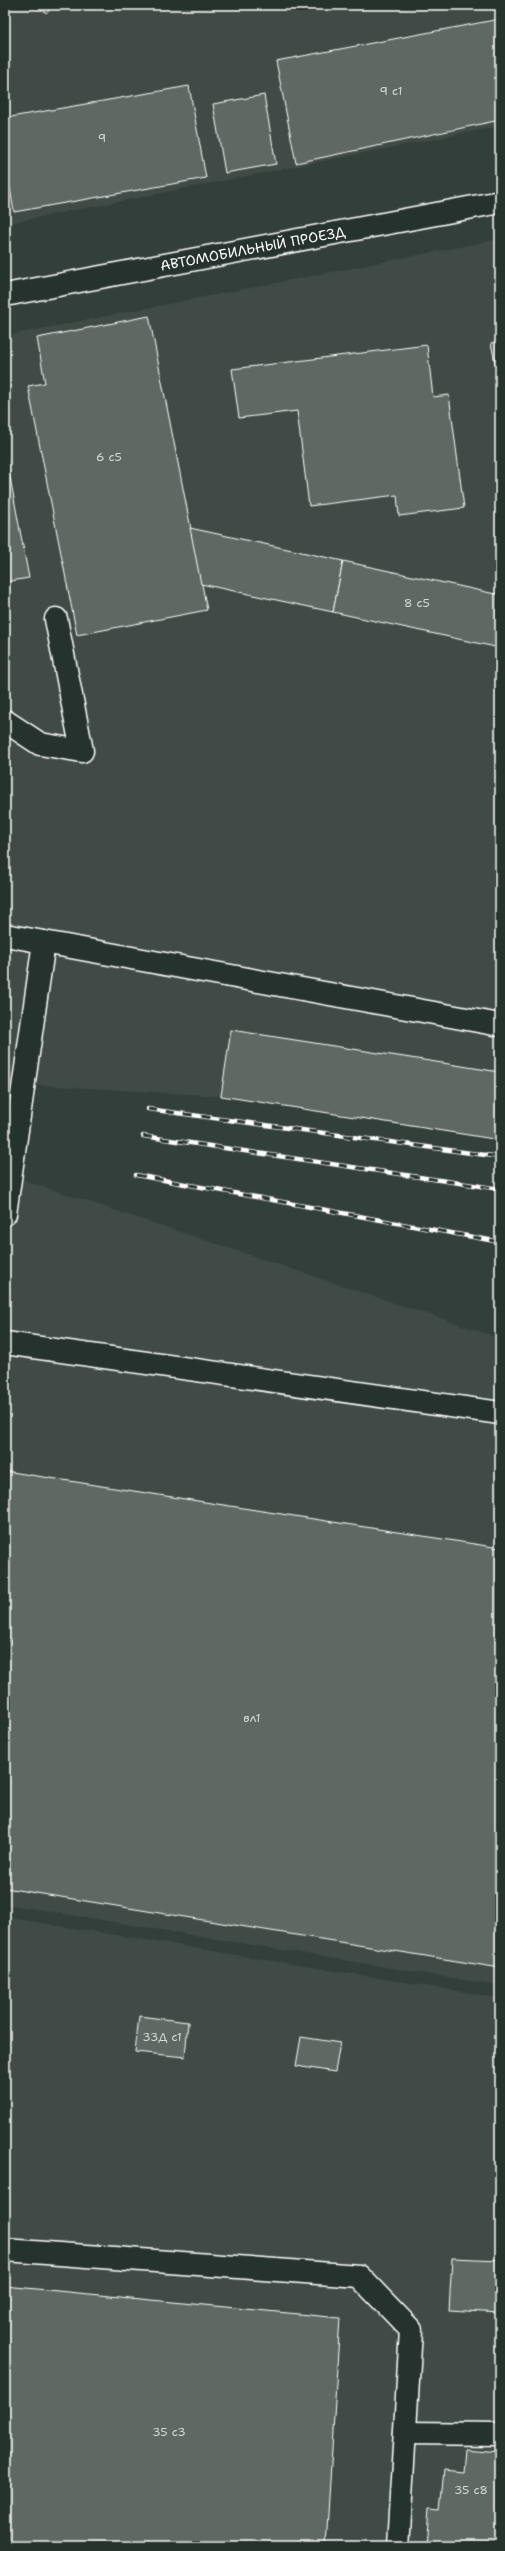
<svg xmlns="http://www.w3.org/2000/svg" width="505" height="2551" font-family="'Shantell Sans',sans-serif">
  <style>
    .built { fill: #404c47 }
    .building { fill: #5f6964; stroke: #fff }
    .lines { fill: none; stroke-linecap: round; stroke-linejoin: round }
    .minor-casing { stroke: #fff; stroke-width: 25 }
    .minor { stroke: #26332d; stroke-width: 22 }
    .rail-casing { stroke: #fff; stroke-width: 4.5 }
    .rail { stroke: #26332d; stroke-width: 3; stroke-dasharray: 9; stroke-linecap: butt }
    .labels { text-anchor: middle; stroke-width: 3; stroke-linejoin: round; paint-order: stroke }
    .number-label { font-size: 12px; fill: #d7dad8 }
    .street-label { font-size: 14px; fill: #fff; stroke: #26332d }
  </style>
  <rect width="100%" height="100%" fill="#333f3a"/>
  <filter id="ink" filterUnits="userSpaceOnUse"><feTurbulence type="fractalNoise" baseFrequency=".025" numOctaves="2"/><feDisplacementMap in="SourceGraphic" scale="8" xChannelSelector="R" yChannelSelector="G"/><feConvolveMatrix kernelMatrix="1 2 1 2 8 2 1 2 1" color-interpolation-filters="sRGB"/></filter>
  <g filter="url(#ink)">
    <g class="built">
      <path d="M5,5H500V126L5,224Z"/>
      <path d="M500,239V1140L221,1096L5,1083V336Z"/>
      <path d="M5,1174L500,1338V1986L5,1904Z"/>
      <path d="M5,1917L500,1998V2546H5Z"/>
    </g>
    <g class="building">
      <path d="M39,5H55L46,13Z"/>
      <path d="M500,19V120L296,163L276,61Z"/>
      <path d="M189,86L206,178L14,212L5,158V118Z"/>
      <path d="M264,95L276,164L225,173L213,104Z"/>
      <path d="M149,316L207,610L77,635L28,386L45,383L37,338Z"/>
      <path d="M500,341V386L491,343Z"/>
      <path d="M427,345L433,397L449,395L464,508L399,516L397,495L309,506L297,411L239,418L232,369Z"/>
      <path d="M5,451L29,578L5,582Z"/>
      <path d="M190,528L343,561L333,612L201,584Z"/>
      <path d="M343,561L500,595V648L333,612Z"/>
      <path d="M231,1030L500,1072V1140L221,1096Z"/>
      <path d="M5,1471L500,1548V1968L5,1888Z"/>
      <path d="M139,2016L188,2022L185,2057L135,2052Z"/>
      <path d="M301,2037L340,2043L335,2072L296,2066Z"/>
      <path d="M452,2258L500,2260V2313L449,2310Z"/>
      <path d="M5,2286L340,2318L326,2546H5Z"/>
      <path d="M465,2449L500,2452L498,2546H426L429,2508L440,2509L444,2470L463,2472Z"/>
    </g>
    <g class="lines">
      <g class="minor-casing">
        <g id="minor">
          <path id="s1" d="M5,295L500,202"/>
          <path d="M5,721L40,744L82,751L56,619"/>
          <path d="M5,935L500,1025"/>
          <path d="M5,1214L44,942"/>
          <path d="M5,1343L500,1413"/>
          <path d="M5,2250L359,2276L411,2330L398,2546"/>
          <path d="M405,2433L500,2434"/>
        </g>
      </g>
      <use href="#minor" class="minor"/>
      <g class="rail-casing">
        <g id="rail">
          <path d="M148,1109L500,1157"/>
          <path d="M143,1136L500,1189"/>
          <path d="M136,1175L500,1242"/>
        </g>
      </g>
      <use href="#rail" class="rail"/>
    </g>
  </g>
  <g class="labels">
    <g class="number-label">
      <text x="391" y="95">9 с1</text>
      <text x="102" y="142">9</text>
      <text x="109" y="461">6 с5</text>
      <text x="417" y="607">8 с5</text>
      <text x="252" y="1722">вл1</text>
      <text x="162" y="2041">33Д с1</text>
      <text x="169" y="2436">35 с3</text>
      <text x="471" y="2494">35 с8</text>
    </g>
    <g class="street-label">
      <text dy="5" stroke="none"><textPath href="#s1" startOffset="252">АВТОМОБИЛЬНЫЙ ПРОЕЗД</textPath></text>
    </g>
  </g>
  <rect width="505" height="2551" fill="none" stroke="#26332d" stroke-width="20"/>
  <rect x="10" y="10" width="485" height="2531" fill="none" stroke="#fff" stroke-width="1.5" filter="url(#ink)"/>
</svg>
